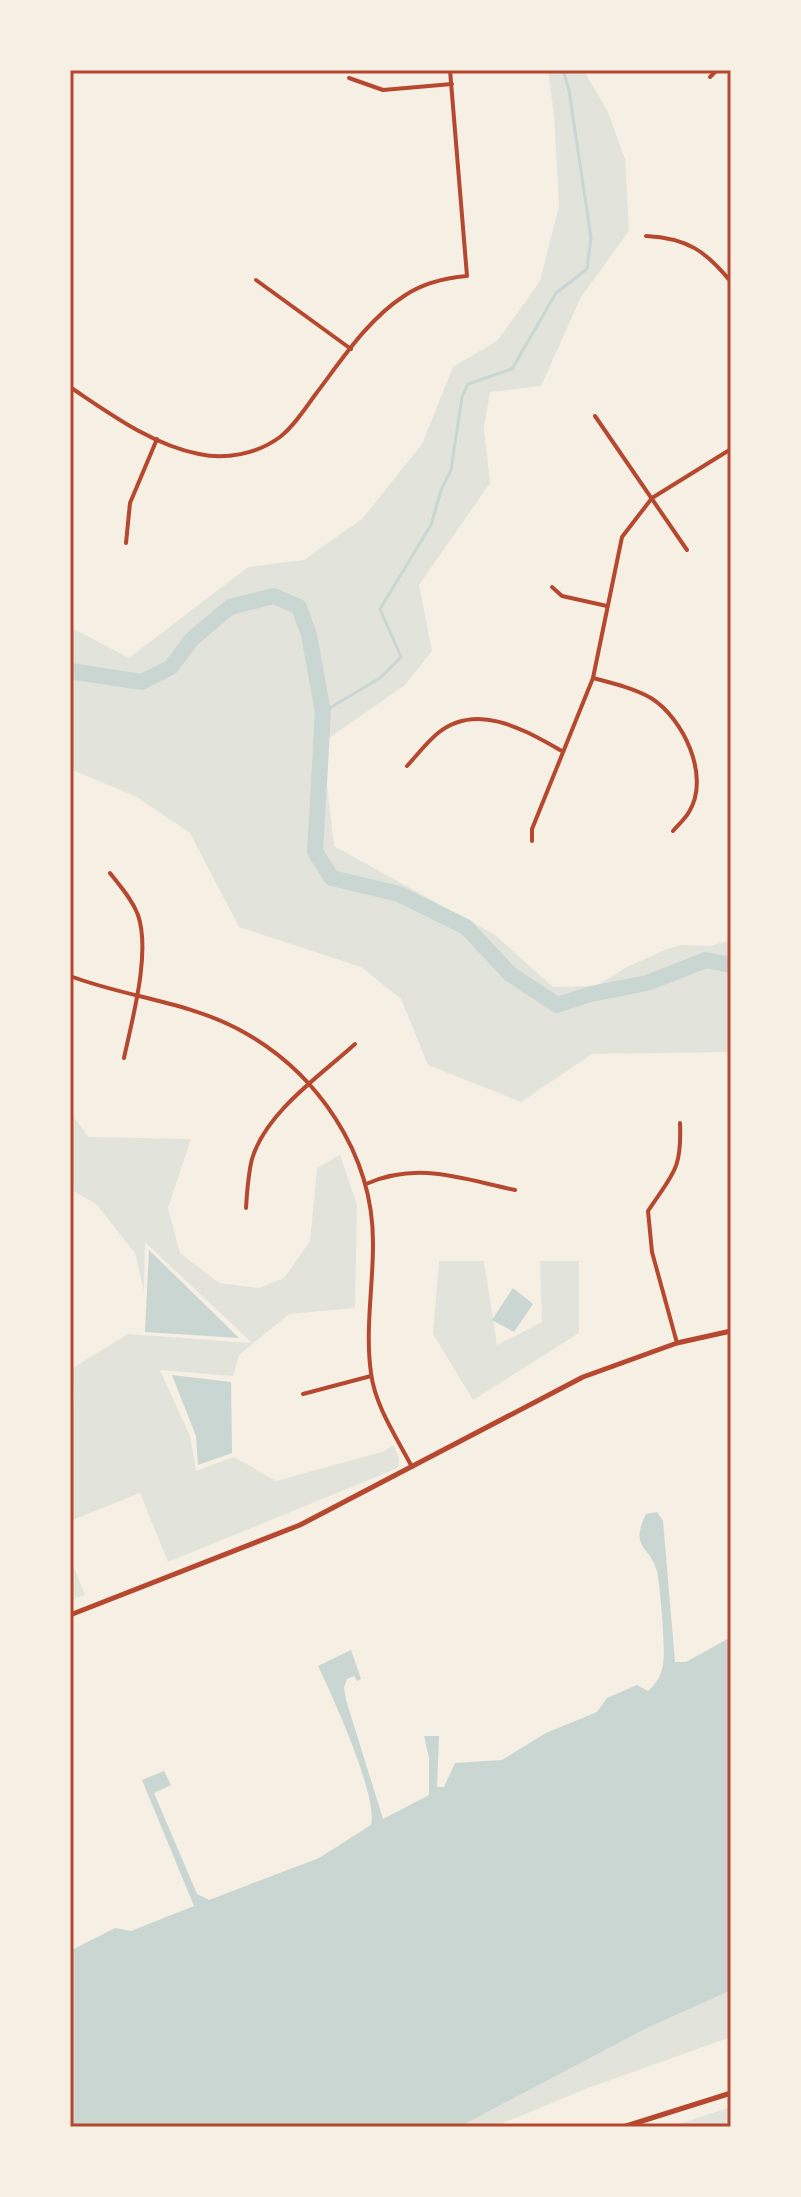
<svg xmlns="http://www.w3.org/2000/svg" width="801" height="2197" font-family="'Work Sans',sans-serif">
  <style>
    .green { fill: #e2e4dc }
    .water { fill: #c9d6d2 }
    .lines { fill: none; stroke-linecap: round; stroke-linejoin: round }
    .stream { stroke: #c9d6d2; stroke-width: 3 }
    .river { stroke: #c9d6d2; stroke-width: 16 }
    .minor { stroke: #b5482f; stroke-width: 4 }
    .tertiary { stroke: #b5482f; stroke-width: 5 }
    .neatline { fill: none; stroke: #b5482f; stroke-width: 3 }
  </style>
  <rect width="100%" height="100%" fill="#f6efe4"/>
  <g class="green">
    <path d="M548,70H586L587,76L608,112L625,159L629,231L581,297L541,386L490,392L484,427L490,483L419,585L432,651L405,685L329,738L327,786L334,846L495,935L553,987L596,986L627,967L667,949L681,945L710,946L731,940V1052L592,1054L521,1102L428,1065L401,999L361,967L239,927L190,833L137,797L70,769V627L129,658L248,567L304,560L363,518L422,444L453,367L498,340L540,281L559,206L554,115Z"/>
    <path d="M70,1111L88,1137L191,1139L168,1208L180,1253L219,1283L259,1288L284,1278L310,1241L317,1168L340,1155L357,1205L355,1308L289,1314L239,1355L233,1376L160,1370L190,1436L196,1471L234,1457L276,1481L382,1452L394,1445L399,1459L398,1468L168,1562L140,1493L70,1521V1449L74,1396L71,1369L128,1334L252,1343L145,1242L144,1291L135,1253L96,1204L70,1189Z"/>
    <path d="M439,1261H484L497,1345L542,1322L540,1261H579V1333L473,1400L433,1334Z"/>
    <path d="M70,1558L85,1595L70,1600Z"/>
    <path d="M731,1990V2037L588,2088L494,2127H459L643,2030Z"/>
    <path d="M731,2107V2127H669Z"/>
  </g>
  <g class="water">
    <path d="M149,1250L239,1338L145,1332Z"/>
    <path d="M513,1288L533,1304L514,1332L492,1320Z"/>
    <path d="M172,1375L231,1382L232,1453L198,1465L196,1436Z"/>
    <path d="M657,1512L663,1521L675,1662H686L731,1637V1990L643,2030L459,2127H70V1951L115,1928L131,1931L194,1906L142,1780L164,1771L171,1785L154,1793L197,1894L209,1900L319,1858L371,1825C378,1796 333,1697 318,1666L351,1650L361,1679L357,1681L354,1676L347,1679L344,1687L346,1700L383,1819L429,1795V1758L424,1736H439L437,1787H444L455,1763L502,1760L546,1733L597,1712L607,1698L637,1685L648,1691C656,1684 661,1676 663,1665C666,1652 660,1585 657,1571C650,1545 629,1549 646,1514Z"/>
  </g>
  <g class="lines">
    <path class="stream" d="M323,712L380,678L401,657L380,609L431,525L441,490L451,470L462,397L468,384L512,369L556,293L587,269L591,238L569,90L563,70"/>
    <path class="river" d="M70,671L142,682L171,667L192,639L230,607L274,596L299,607L309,635L323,712L315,852L332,878L399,894L466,927L510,974L557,1005L591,994L647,983L706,960L731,965"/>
    <g class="minor">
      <path d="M710,77L717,70"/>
      <path d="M349,78L383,90L452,84"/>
      <path d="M646,236C687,238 706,251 731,282"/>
      <path d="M256,280L351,349"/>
      <path d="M70,387C109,413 152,445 199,454C225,460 257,454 280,437C294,426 304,410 315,395C341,361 367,320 404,296C423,283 444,278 467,276L450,70"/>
      <path d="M595,416L687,550"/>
      <path d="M126,543L130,503L157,439"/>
      <path d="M552,587L562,596L607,606"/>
      <path d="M593,678C612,683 633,688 651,698C683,718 711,776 689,812C685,819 678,825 673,831"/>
      <path d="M407,766C417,755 427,742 438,733C478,701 526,731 562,751"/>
      <path d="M532,841V829L593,678L622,537L652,498L731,449"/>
      <path d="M110,873C120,886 132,899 138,915C151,953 132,1020 124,1058"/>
      <path d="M70,976C125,997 185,1001 238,1029C317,1071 374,1154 373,1245C373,1287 365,1331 371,1373C375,1406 397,1438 412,1467"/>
      <path d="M366,1184C419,1161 462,1179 515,1190"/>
      <path d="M246,1208C247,1192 248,1175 252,1159C266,1112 321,1075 355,1044"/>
      <path d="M677,1343L652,1252L648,1211C673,1173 682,1170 680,1123"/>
      <path d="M303,1394L371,1376"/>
    </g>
    <g class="tertiary">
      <path d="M70,1615L300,1525L583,1377L677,1343L731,1331"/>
      <path d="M623,2127L731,2093"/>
    </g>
  </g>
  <rect width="801" height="2197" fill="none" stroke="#f6efe4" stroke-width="144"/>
  <rect x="72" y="72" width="657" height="2053" class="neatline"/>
</svg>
